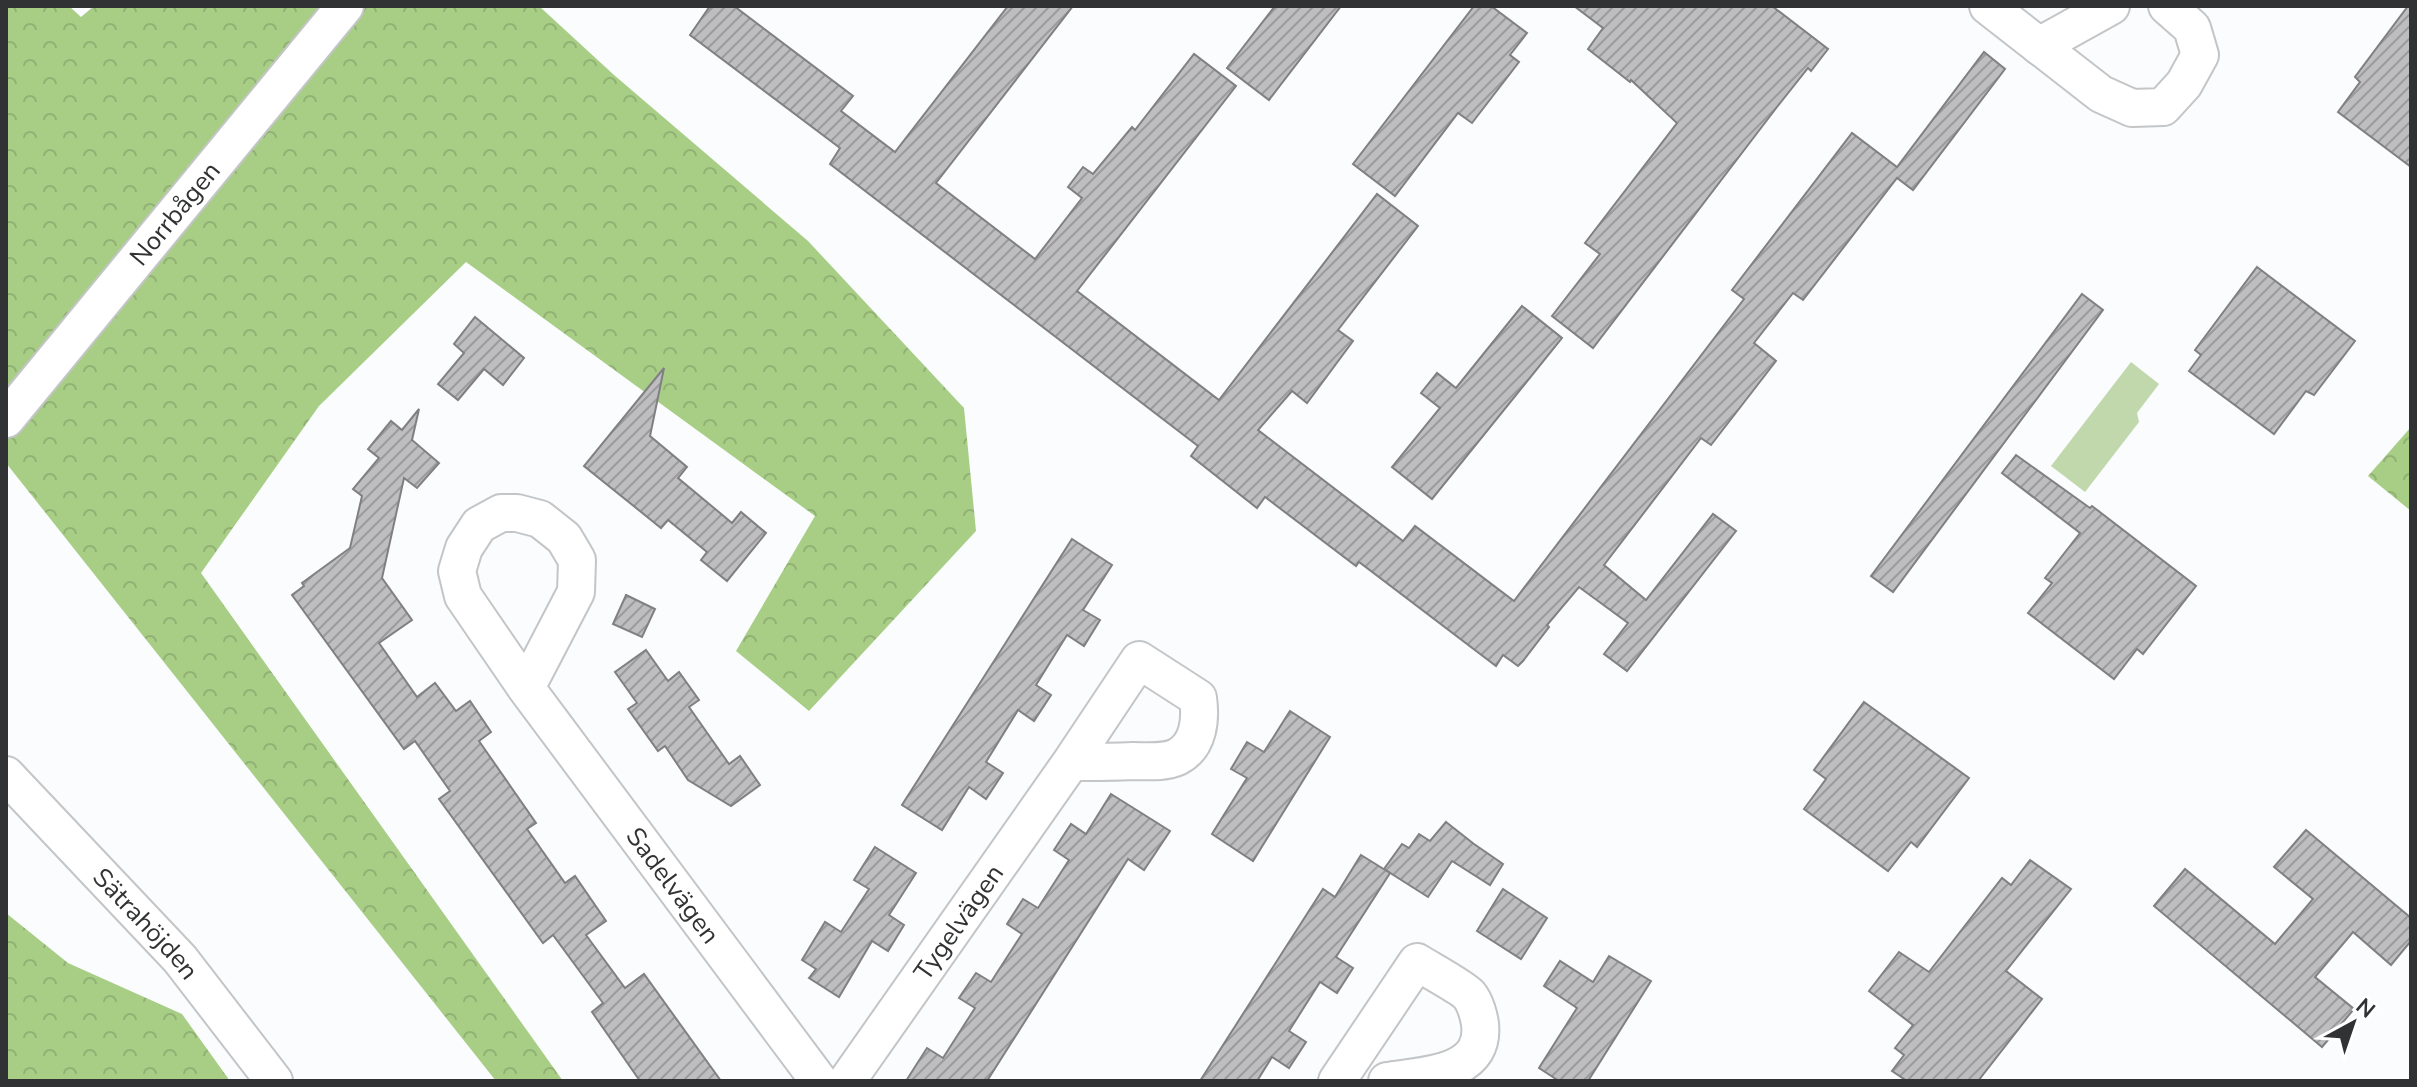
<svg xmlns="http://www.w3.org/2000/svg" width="2417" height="1087" font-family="'Nunito Sans',sans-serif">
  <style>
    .forest { fill: url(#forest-crowns) }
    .park { fill: #c0d8ac }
    .building { fill: url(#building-hatch); stroke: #807f82; stroke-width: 2 }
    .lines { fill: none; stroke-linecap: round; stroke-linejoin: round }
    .minor-casing { stroke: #c3c5c7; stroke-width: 40 }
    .minor { stroke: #fff; stroke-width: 36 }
    .labels { text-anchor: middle; stroke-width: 6; stroke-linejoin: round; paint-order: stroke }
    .street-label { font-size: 26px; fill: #313233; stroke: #fff }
  </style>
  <defs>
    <pattern id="forest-crowns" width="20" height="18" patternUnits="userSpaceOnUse" patternTransform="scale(2)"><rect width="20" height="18" fill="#a8ce86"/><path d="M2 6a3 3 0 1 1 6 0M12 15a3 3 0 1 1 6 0" fill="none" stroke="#91b174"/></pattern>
    <pattern id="building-hatch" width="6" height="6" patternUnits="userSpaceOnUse" patternTransform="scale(2)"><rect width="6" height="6" fill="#bebec1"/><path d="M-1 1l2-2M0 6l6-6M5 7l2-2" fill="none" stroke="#9b9b9d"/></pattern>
  </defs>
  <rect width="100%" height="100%" fill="#fafcfe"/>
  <g class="forest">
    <path d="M6,6H69L81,17L94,6H539L614,75L808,241L964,408L976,531L809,711L736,651L815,516L466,262L319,406L201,573L563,1081H496L6,463Z"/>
    <path d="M2411,427V511L2368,476Z"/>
    <path d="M6,913L68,963L182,1014L230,1081H10L6,1076Z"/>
  </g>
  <path class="park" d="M2131,362L2159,384L2137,413L2139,422L2085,492L2051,466Z"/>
  <g class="building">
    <path d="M710,6H734L853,96L841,111L895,152L1008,6H1073L936,183L1035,259L1082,198L1068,187L1083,167L1093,174L1132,127L1135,130L1194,54L1236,86L1077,291L1219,400L1377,194L1418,226L1338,330L1353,341L1307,403L1292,391L1258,430L1403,541L1415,526L1514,601L1744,299L1732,290L1852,133L1897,167L1984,52L2005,69L1913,190L1897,178L1803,300L1793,293L1754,343L1776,361L1711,445L1701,438L1604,565L1646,600L1713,514L1736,531L1627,671L1604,654L1628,623L1579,587L1547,625L1549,627L1523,661L1518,666L1503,655L1496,666L1359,562L1356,566L1265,497L1257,508L1191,456L1198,446L830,164L840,148L690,35Z"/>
    <path d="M1275,6H1341L1269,100L1227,68Z"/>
    <path d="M1474,6H1491L1527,33L1510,55L1519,62L1472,123L1458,113L1395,196L1353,164Z"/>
    <path d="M1574,6H1772L1828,49L1811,71L1808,68L1777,107L1593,348L1552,316L1600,254L1585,243L1677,123L1631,80L1630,82L1588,49L1603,28Z"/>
    <path d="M2408,6H2411V167L2338,112L2360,82L2355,77Z"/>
    <path d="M2257,267L2355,341L2314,395L2306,391L2274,434L2189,371L2201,355L2195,350Z"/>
    <path d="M2082,294L2103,310L1893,592L1871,576Z"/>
    <path d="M1522,306L1562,338L1432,499L1392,467L1440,408L1421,393L1437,373L1456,388Z"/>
    <path d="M475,317L524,358L503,385L484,369L458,400L438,384L464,353L454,344Z"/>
    <path d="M664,368L650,436L687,467L678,478L732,523L741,512L766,533L727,581L701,560L707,552L668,520L661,528L584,466Z"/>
    <path d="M419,409L412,440L439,463L417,488L404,478L382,578L412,620L379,643L417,697L435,683L456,711L470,701L491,732L479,741L536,823L527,829L565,883L575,876L606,921L586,935L625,988L644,974L721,1081H640L592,1012L603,1003L553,935L543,943L439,799L450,791L415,741L404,749L292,595L304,586L302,583L350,548L362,496L353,489L379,458L368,449L391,421L402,430Z"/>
    <path d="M2016,455L2090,508L2092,506L2196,586L2143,654L2137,649L2114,679L2028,613L2052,583L2045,578L2080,533L2002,473Z"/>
    <path d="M1072,539L1112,565L1083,610L1100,620L1084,646L1067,635L1036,685L1051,695L1034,721L1018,710L986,762L1003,773L986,799L969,787L942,830L902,805Z"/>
    <path d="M626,595L655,609L642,637L613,624Z"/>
    <path d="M646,650L668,681L679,672L699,700L689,707L729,764L740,756L760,785L731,806L688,780L665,746L658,751L628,709L637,703L615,672Z"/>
    <path d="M1864,702L1969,778L1917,847L1911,842L1888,871L1804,809L1826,779L1814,770Z"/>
    <path d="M1290,711L1330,737L1253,861L1212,834L1247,778L1231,769L1247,742L1264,752Z"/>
    <path d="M1111,794L1170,831L1144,870L1128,859L987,1081H906L927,1048L943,1058L975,1008L959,998L976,973L991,982L1022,934L1007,924L1023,899L1038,908L1069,860L1054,850L1071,824L1086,834Z"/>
    <path d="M1446,822L1474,844L1503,864L1490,885L1452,861L1428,897L1384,869L1402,844L1409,848L1419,834L1430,841Z"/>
    <path d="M2306,830L2411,918V941L2391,965L2353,932L2315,977L2354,1009L2322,1047L2154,906L2185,869L2275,944L2313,899L2274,867Z"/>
    <path d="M875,847L916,873L889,915L904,925L888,951L872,941L839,997L809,978L816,969L802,960L825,922L841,932L869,889L854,880Z"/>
    <path d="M1361,855L1390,873L1336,957L1353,968L1337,993L1320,982L1289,1031L1306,1042L1289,1068L1272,1057L1257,1081H1200L1323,889L1335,897Z"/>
    <path d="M2030,860L2071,889L2006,971L2042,999L1978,1081H1907L1892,1071L1904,1055L1895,1048L1913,1025L1869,991L1899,952L1929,972L2002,878L2011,885Z"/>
    <path d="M1503,889L1547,918L1521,959L1477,931Z"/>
    <path d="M1609,956L1651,981L1588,1081H1559L1539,1068L1577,1008L1544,986L1560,961L1593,982Z"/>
  </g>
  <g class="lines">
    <g class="minor-casing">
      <g id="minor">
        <path d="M1988,6L2101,94L2132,108L2163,107L2184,84L2200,55L2192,28L2167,6"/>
        <path d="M2039,46L2111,6"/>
        <path id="s1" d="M6,419L345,6"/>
        <path id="s2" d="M526,688L576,592L577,560L564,538L540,519L517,513H501L479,525L464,548L457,571L463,596L526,688L819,1081"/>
        <path id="s3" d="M6,775L180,959L274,1081"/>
        <path id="s4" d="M847,1081L1071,762L1139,660L1198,698C1201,719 1199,746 1177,757C1164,763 1147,761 1133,761C1113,762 1092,762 1071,762"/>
        <path d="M1337,1081L1417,962C1428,969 1463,988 1469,995C1475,1002 1479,1016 1480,1024C1486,1075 1423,1075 1387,1081"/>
      </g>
    </g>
    <use href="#minor" class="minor"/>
  </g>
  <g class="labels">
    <g class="street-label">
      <text dy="9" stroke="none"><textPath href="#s1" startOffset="266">Norrbågen</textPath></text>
      <text dy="9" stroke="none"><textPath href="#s2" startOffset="696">Sadelvägen</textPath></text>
      <text dy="9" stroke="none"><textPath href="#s4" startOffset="194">Tygelvägen</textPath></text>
      <text dy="9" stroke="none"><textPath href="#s3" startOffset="204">Sätrahöjden</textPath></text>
    </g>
  </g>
  <rect width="2417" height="1087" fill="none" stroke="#313233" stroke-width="16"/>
  <g transform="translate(2353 1023) rotate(40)" stroke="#ffffff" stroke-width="6" paint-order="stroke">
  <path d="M0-6L14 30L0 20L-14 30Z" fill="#313233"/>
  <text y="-12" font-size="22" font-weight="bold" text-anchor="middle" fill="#313233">N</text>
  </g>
</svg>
